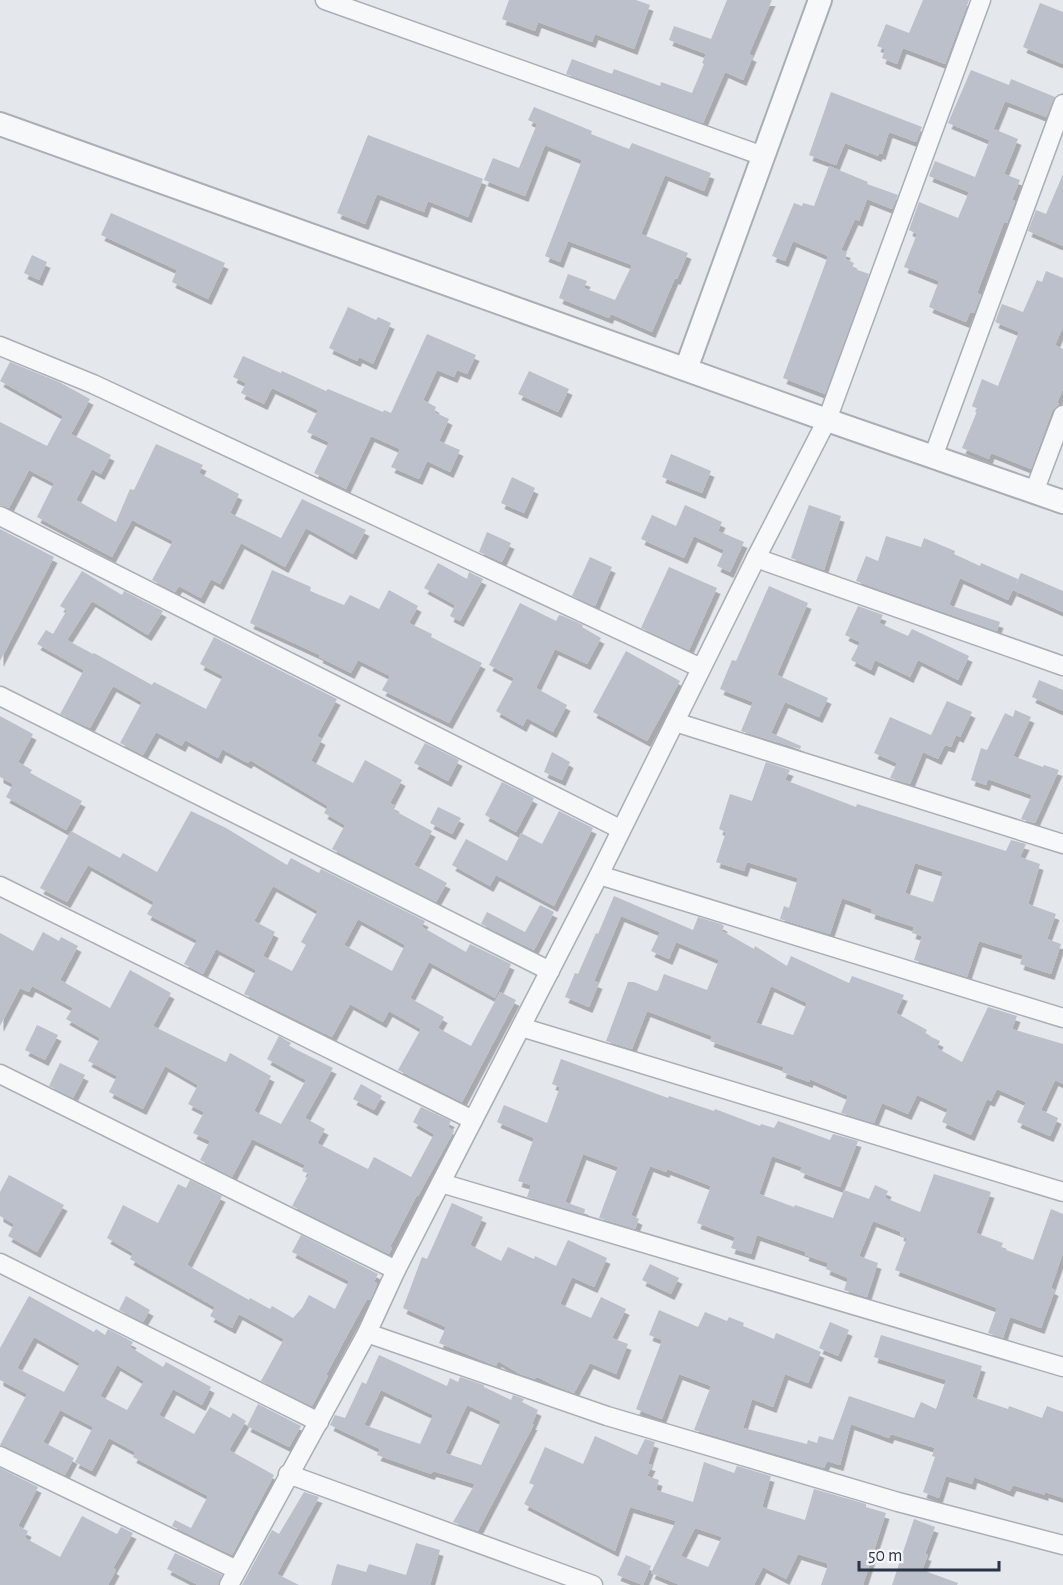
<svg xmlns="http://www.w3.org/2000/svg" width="1063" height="1585" font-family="'Alegreya Sans',sans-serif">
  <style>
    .building { fill: #bbc0ca; fill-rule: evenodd; filter: url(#shadow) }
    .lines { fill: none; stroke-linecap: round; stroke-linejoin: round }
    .minor-casing { stroke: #a9aeb7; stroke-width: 21 }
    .tertiary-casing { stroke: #a9aeb7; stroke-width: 26 }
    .minor { stroke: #f7f8fa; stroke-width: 18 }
    .tertiary { stroke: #f7f8fa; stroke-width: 22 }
  </style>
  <defs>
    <filter id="shadow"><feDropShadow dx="3.5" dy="6" stdDeviation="0" flood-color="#0004"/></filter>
  </defs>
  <rect width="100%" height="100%" fill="#e4e7ec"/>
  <g class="building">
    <path d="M509,0H636L650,5L634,49L595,34L592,42L538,22L535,31L502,19Z"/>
    <path d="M727,0H772L749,54L753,56L743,80L725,72L703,123L566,74L572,59L612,74L614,69L660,86L661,82L692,93L704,64L702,63L706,54L669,40L674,26L711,39Z"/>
    <path d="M923,0H969L945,64L903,48L897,64L882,58L885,49L877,46L886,24L909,33Z"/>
    <path d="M1040,3L1063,12V64L1023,47Z"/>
    <path d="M971,70L1009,85L1011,79L1055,97L1046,117L1005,101L989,140L948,123Z"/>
    <path d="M831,92L922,127L916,142L889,132L882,154L879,153L878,156L845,143L836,165L809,155Z"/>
    <path d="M534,107L592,131L591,134L629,149L632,143L711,173L704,191L665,175L641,234L688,253L677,279L675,278L652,332L611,314L609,318L559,298L568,274L587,281L584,288L615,300L632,265L568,241L560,262L545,256L582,160L545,145L525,196L484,180L493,158L519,168L537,124L528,120Z"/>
    <path d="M994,129L1018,139L1004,174L1020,180L1012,200L1015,201L1007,223L1004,222L977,293L981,295L974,313L970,312L966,322L929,307L939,281L904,267L917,234L909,230L919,202L958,218L969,192L929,176L935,161L975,177Z"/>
    <path d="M368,135L483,179L468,217L428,201L424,212L377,194L365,224L337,213Z"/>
    <path d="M829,166L868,182L867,184L898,195L892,209L867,199L859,221L855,219L841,250L847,252L845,259L854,263L852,268L869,274L825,394L783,378L828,256L793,241L785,261L772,256L794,203L802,206L803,203L814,206Z"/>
    <path d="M1063,174V246L1028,231L1036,210L1046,214Z"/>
    <path d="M111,213L225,263L208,299L172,282L177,270L101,235Z"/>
    <path d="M32,255L47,262L39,280L24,273Z"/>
    <path d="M1046,271L1063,278V327L1055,345L1063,349V389L1057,403L1059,404L1052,411L1031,469L991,453L989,459L962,448L978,409L972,406L982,379L998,386L1019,332L995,322L1002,304L1023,312L1037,280L1042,282Z"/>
    <path d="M348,307L376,320L378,317L391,323L373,364L359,357L357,361L329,348Z"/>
    <path d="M427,334L476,355L467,374L457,370L454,377L437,370L423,400L436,407L434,412L449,419L439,441L460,450L450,472L427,461L419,479L391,467L400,449L371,436L346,489L314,473L329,442L307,432L318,410L272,388L264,404L241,393L246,383L233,377L243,356L281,373L282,371L326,391L328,389L383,412L384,410L391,413Z"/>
    <path d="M10,362L59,382L90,399L71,434L111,455L101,474L92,469L76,500L116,522L130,489L134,490L156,444L203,465L199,473L239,494L230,513L281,538L302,499L366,530L353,554L306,528L285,567L241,543L220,584L211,579L201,598L179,586L175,592L152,580L173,541L132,520L112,557L37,517L54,483L29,470L9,508L0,505V422L47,446L63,416L0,381Z"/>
    <path d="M529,371L569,389L558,412L518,394Z"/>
    <path d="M671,454L711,471L702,493L662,477Z"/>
    <path d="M512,477L535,488L524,513L501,503Z"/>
    <path d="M685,505L722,522L718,531L744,542L730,572L717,566L724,550L694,536L684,558L641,539L652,515L676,526Z"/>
    <path d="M809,505L841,516L824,570L791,558Z"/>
    <path d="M0,529L54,557L0,661Z"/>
    <path d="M487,532L511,543L502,562L479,552Z"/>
    <path d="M886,536L921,547L924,538L955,551L954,554L980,566L981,563L1018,579L1008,600L960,578L949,605L1000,622L997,631L856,581L866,556L878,561Z"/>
    <path d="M590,557L612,567L595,606L572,596Z"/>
    <path d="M438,563L467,579L469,572L483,579L460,621L450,616L455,605L424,588Z"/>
    <path d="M669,567L717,588L689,650L641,628Z"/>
    <path d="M272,570L311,587L310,591L344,605L350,595L379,609L389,590L418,606L409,623L432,634L431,637L482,663L449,723L382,690L390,676L358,660L351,673L319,657L320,655L250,623Z"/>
    <path d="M82,571L122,595L124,591L163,611L148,635L92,601L67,640L93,654L94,653L152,685L154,682L206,709L223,676L200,664L214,637L337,699L317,736L322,739L311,761L353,783L365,760L402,780L390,803L396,806L393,810L432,831L414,865L447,883L436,902L332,849L345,825L324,813L328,806L250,760L248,763L222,749L218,758L185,740L182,746L156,732L143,755L120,743L142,702L113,686L90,728L60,714L84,670L37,644L46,630L53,634L67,610L60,606Z"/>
    <path d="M1021,573L1063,591V612L1013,590Z"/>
    <path d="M769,586L808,603L777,675L828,698L819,717L785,702L771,733L801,746L800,749L741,731L753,702L720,689L732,660L736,661Z"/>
    <path d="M520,603L556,621L559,615L563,616L583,625L582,627L601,638L587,664L555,649L536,688L567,705L553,732L527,718L523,726L496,711L514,678L489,665Z"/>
    <path d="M858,606L883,615L879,623L908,636L912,629L969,656L958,680L918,660L910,677L875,660L871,670L851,660L860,642L845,635Z"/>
    <path d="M626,651L680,681L647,741L593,712Z"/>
    <path d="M1039,680L1063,690V711L1032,697Z"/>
    <path d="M947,701L972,712L960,737L956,735L951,747L945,745L938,759L923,752L910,784L890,778L897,763L874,753L890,717L931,735Z"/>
    <path d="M1015,710L1031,717L1013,756L1043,767L1044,765L1059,770L1035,823L1021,819L1032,795L988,779L986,785L971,780L981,748L987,750L1005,713L1013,717Z"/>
    <path d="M0,716L33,734L18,762L32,770L30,773L82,801L66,830L6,797L13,784L0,777Z"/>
    <path d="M425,743L459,760L448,781L414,763Z"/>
    <path d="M552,752L570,762L562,780L544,772Z"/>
    <path d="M766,762L790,770L785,780L856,807L857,804L1006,851L1011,840L1026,844L1020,857L1040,864L1028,904L1056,914L1047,939L1061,944L1051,974L1020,964L1023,955L979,941L967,977L914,960L922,936L912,933L914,927L871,913L872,909L842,898L830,934L780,919L784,906L789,908L798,878L747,862L744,871L716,862L726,832L719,829L730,794L752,801ZM915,863L943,872L933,902L905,893Z"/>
    <path d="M502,782L534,798L516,832L485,815Z"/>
    <path d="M438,807L461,818L452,834L430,823Z"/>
    <path d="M191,811L226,828L287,865L291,858L319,873L321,869L425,921L422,927L466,952L470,944L511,964L495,998L429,962L410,998L444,1017L438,1028L471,1046L500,992L516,1000L462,1102L398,1070L421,1029L389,1011L383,1022L350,1004L332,1037L244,994L256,970L216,949L203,974L184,964L197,940L147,914L154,902L88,865L67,902L40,888L71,831L120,858L123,853L157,872ZM273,886L318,911L301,942L306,945L292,971L263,956L275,932L254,921ZM358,919L405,945L392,971L344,945Z"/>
    <path d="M559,811L593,828L554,906L496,875L490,886L452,865L466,839L507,861L521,833L542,844Z"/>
    <path d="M614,896L693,930L698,917L721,924L724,926L722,931L754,949L755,946L787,966L791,956L849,983L852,976L904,995L896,1013L927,1030L925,1034L940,1041L937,1048L962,1062L988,1007L1017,1016L1012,1029L1063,1044V1084L1055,1080L1041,1110L1058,1118L1050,1136L1017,1122L1026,1102L997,1089L991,1101L987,1099L971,1135L942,1122L948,1109L917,1095L908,1114L882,1103L874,1123L841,1113L848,1096L810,1079L809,1082L782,1072L784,1067L710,1041L712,1036L647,1011L632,1049L606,1041L628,982H634L656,991L658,990L664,974L707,990L719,960L676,942L669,959L651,951L660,932L621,916L594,981L599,983L589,1007L565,997L575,973L578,974L596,933L598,934ZM771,986L807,1003L793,1035L756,1023Z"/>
    <path d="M540,905L554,912L534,950L481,924L487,912L525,932Z"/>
    <path d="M43,932L59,941L61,937L78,946L60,980L110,1008L130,970L171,993L153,1026L226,1062L230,1053L271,1076L254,1111L281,1124L306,1080L267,1059L279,1036L291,1043L289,1046L333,1068L305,1118L325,1129L317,1143L368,1169L374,1157L411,1177L434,1134L413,1122L421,1107L451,1121L448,1127L454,1131L418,1196L417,1195L390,1247L392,1248L389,1254L292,1206L309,1174L302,1171L305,1165L252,1139L232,1177L200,1160L210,1141L193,1133L204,1112L188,1104L198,1085L165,1066L143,1109L109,1092L117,1076L88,1061L100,1038L66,1019L73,1008L32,986L29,992L20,988L0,1026V933L33,951Z"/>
    <path d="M37,1025L58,1035L45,1060L25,1050Z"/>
    <path d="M561,1059L668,1098L669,1096L714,1111L715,1109L760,1126L761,1124L774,1128L778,1121L830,1140L833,1134L858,1141L840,1187L800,1172L802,1167L772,1156L759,1194L794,1207L795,1205L833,1218L844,1190L869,1199L875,1185L888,1191L885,1198L920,1212L934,1174L991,1192L976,1233L1003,1243L1001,1248L1033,1260L1051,1209L1063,1214V1253L1051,1288L1055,1290L1041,1328L1010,1317L1003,1338L988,1333L997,1308L895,1270L907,1238L900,1235L901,1232L873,1221L859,1256L878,1263L867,1297L844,1290L848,1278L826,1269L828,1263L805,1255L806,1252L757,1235L751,1254L731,1248L735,1237L697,1223L711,1186L667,1169L666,1172L650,1166L631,1215L639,1219L635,1229L599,1218L618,1167L583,1154L565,1202L585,1209L584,1214L527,1197L531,1185L518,1181L534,1138L497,1122L504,1105L547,1123L560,1087L552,1084Z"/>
    <path d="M60,1063L85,1075L73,1098L49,1086Z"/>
    <path d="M361,1084L382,1096L374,1110L353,1099Z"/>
    <path d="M9,1175L64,1205L37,1252L8,1236L14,1224L0,1216V1192Z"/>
    <path d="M190,1180L222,1196L187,1265L249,1300L250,1298L270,1309L272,1306L293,1318L302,1308L309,1295L335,1309L349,1281L292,1252L301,1235L378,1274L374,1282L377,1283L372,1296L370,1300L367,1299L343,1343L326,1375L328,1376L312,1406L261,1381L284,1339L239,1314L232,1328L210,1316L215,1307L130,1259L133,1253L107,1238L123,1205L158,1223L178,1184L186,1188Z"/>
    <path d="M452,1203L483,1217L470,1245L501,1261L508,1247L534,1259L535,1256L556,1266L568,1240L607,1258L594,1287L572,1277L560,1304L591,1318L601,1297L626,1309L612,1338L628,1344L616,1374L590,1363L574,1393L553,1385L537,1377L535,1379L520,1374L498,1361L496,1366L439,1343L446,1327L403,1308L422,1257L427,1259Z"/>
    <path d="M650,1264L679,1278L671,1294L642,1280Z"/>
    <path d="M29,1296L94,1332L96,1329L105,1335L108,1329L133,1342L130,1347L163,1367L166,1362L211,1387L202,1405L173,1389L159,1415L194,1434L210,1407L230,1418L233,1413L246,1421L229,1450L274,1475L232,1555L172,1526L175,1520L191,1528L208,1496L133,1457L135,1452L109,1438L92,1471L75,1462L93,1427L60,1410L43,1442L74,1458L65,1475L0,1445L27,1394L0,1380V1348ZM34,1337L80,1363L64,1392L17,1368ZM117,1365L144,1381L127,1410L100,1396Z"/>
    <path d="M126,1296L150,1310L143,1322L119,1310Z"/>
    <path d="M659,1310L698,1327L705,1312L727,1321L729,1317L744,1323L743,1326L774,1339L776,1333L821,1352L808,1383L785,1374L773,1407L752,1399L743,1428L807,1444L808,1440L817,1443L819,1436L833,1440L849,1396L914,1418L921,1402L936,1409L946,1380L874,1357L881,1335L982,1366L972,1397L1008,1409L1009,1406L1042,1418L1047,1406L1063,1412V1498L1045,1492V1495L1013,1485L1010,1491L974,1477L972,1484L946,1476L939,1498L923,1492L935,1457L932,1456L935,1448L891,1434L889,1438L851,1424L840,1465L827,1461L824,1468L694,1430L711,1386L679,1374L662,1419L636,1409L662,1340L649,1335Z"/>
    <path d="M830,1322L849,1330L838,1356L819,1348Z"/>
    <path d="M379,1355L447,1386L450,1378L458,1382L460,1377L484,1385V1387L511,1400L513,1395L524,1399L522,1402L538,1410L532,1424H534L478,1531L453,1522L475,1484L433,1471L431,1474L377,1455L380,1449L330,1425L335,1415L345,1418L362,1382L366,1384ZM381,1390L433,1415L420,1444L364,1425ZM467,1405L501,1421L481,1465L445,1453Z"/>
    <path d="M258,1404L301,1426L289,1447L247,1426Z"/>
    <path d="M595,1436L637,1455L645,1439L655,1442L648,1464L652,1465L647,1476L659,1480L656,1490L693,1502L704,1462L734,1473L737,1466L771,1476L762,1507L805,1520L814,1489L866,1504V1507L886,1513L863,1585H821L828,1565L826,1563L798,1554L786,1579L763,1567L754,1585H680L651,1573L676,1521L630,1507L615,1551L524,1504L534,1485L529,1483L545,1447L583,1464ZM695,1528L722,1537L708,1567L681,1556Z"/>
    <path d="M0,1468L38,1487L18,1526L28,1531L25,1538L60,1557L82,1516L117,1534L121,1527L133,1533L113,1568L116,1570L108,1585H0Z"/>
    <path d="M304,1492L319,1497L277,1574L299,1585H242L272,1530L279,1534Z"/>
    <path d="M914,1519L935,1527L925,1554L928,1555L922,1570L958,1583L957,1585H892Z"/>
    <path d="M416,1543L440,1550L430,1585H331L337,1564L366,1572L369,1564L406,1575Z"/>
    <path d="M175,1553L222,1575L218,1585H198L167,1569Z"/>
    <path d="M626,1555L651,1566L643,1585L617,1575Z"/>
  </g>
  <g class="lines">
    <g class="minor-casing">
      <g id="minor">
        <path d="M325,0L763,156"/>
        <path d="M0,346L93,384L701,668"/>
        <path d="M933,457L1063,104"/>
        <path d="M1034,492L1063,415"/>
        <path d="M0,516L620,829"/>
        <path d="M756,558L1063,666"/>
        <path d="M0,696L550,971"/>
        <path d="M675,722L1063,844"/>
        <path d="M599,875L1063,1018"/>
        <path d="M0,886L473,1120"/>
        <path d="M521,1027L1063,1192"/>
        <path d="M0,1074L396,1270"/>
        <path d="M441,1183L1063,1367"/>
        <path d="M0,1263L319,1422"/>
        <path d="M367,1333L607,1416L898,1502L1063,1545"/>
        <path d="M0,1456L237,1570"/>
        <path d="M288,1474L593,1585"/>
        <path d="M229,1585L367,1333L396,1270L599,875L756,558L827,420L981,0"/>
      </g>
    </g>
    <g class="tertiary-casing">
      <g id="tertiary">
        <path d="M0,124L827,420L1063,502"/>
        <path d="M686,369L820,0"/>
      </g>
    </g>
    <use href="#minor" class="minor"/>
    <use href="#tertiary" class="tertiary"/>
  </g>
  <path d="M859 1561v9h140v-9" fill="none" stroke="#2b3445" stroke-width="3"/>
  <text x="868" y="1561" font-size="18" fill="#2b3445" stroke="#f4f6f9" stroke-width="4.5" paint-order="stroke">50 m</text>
</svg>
